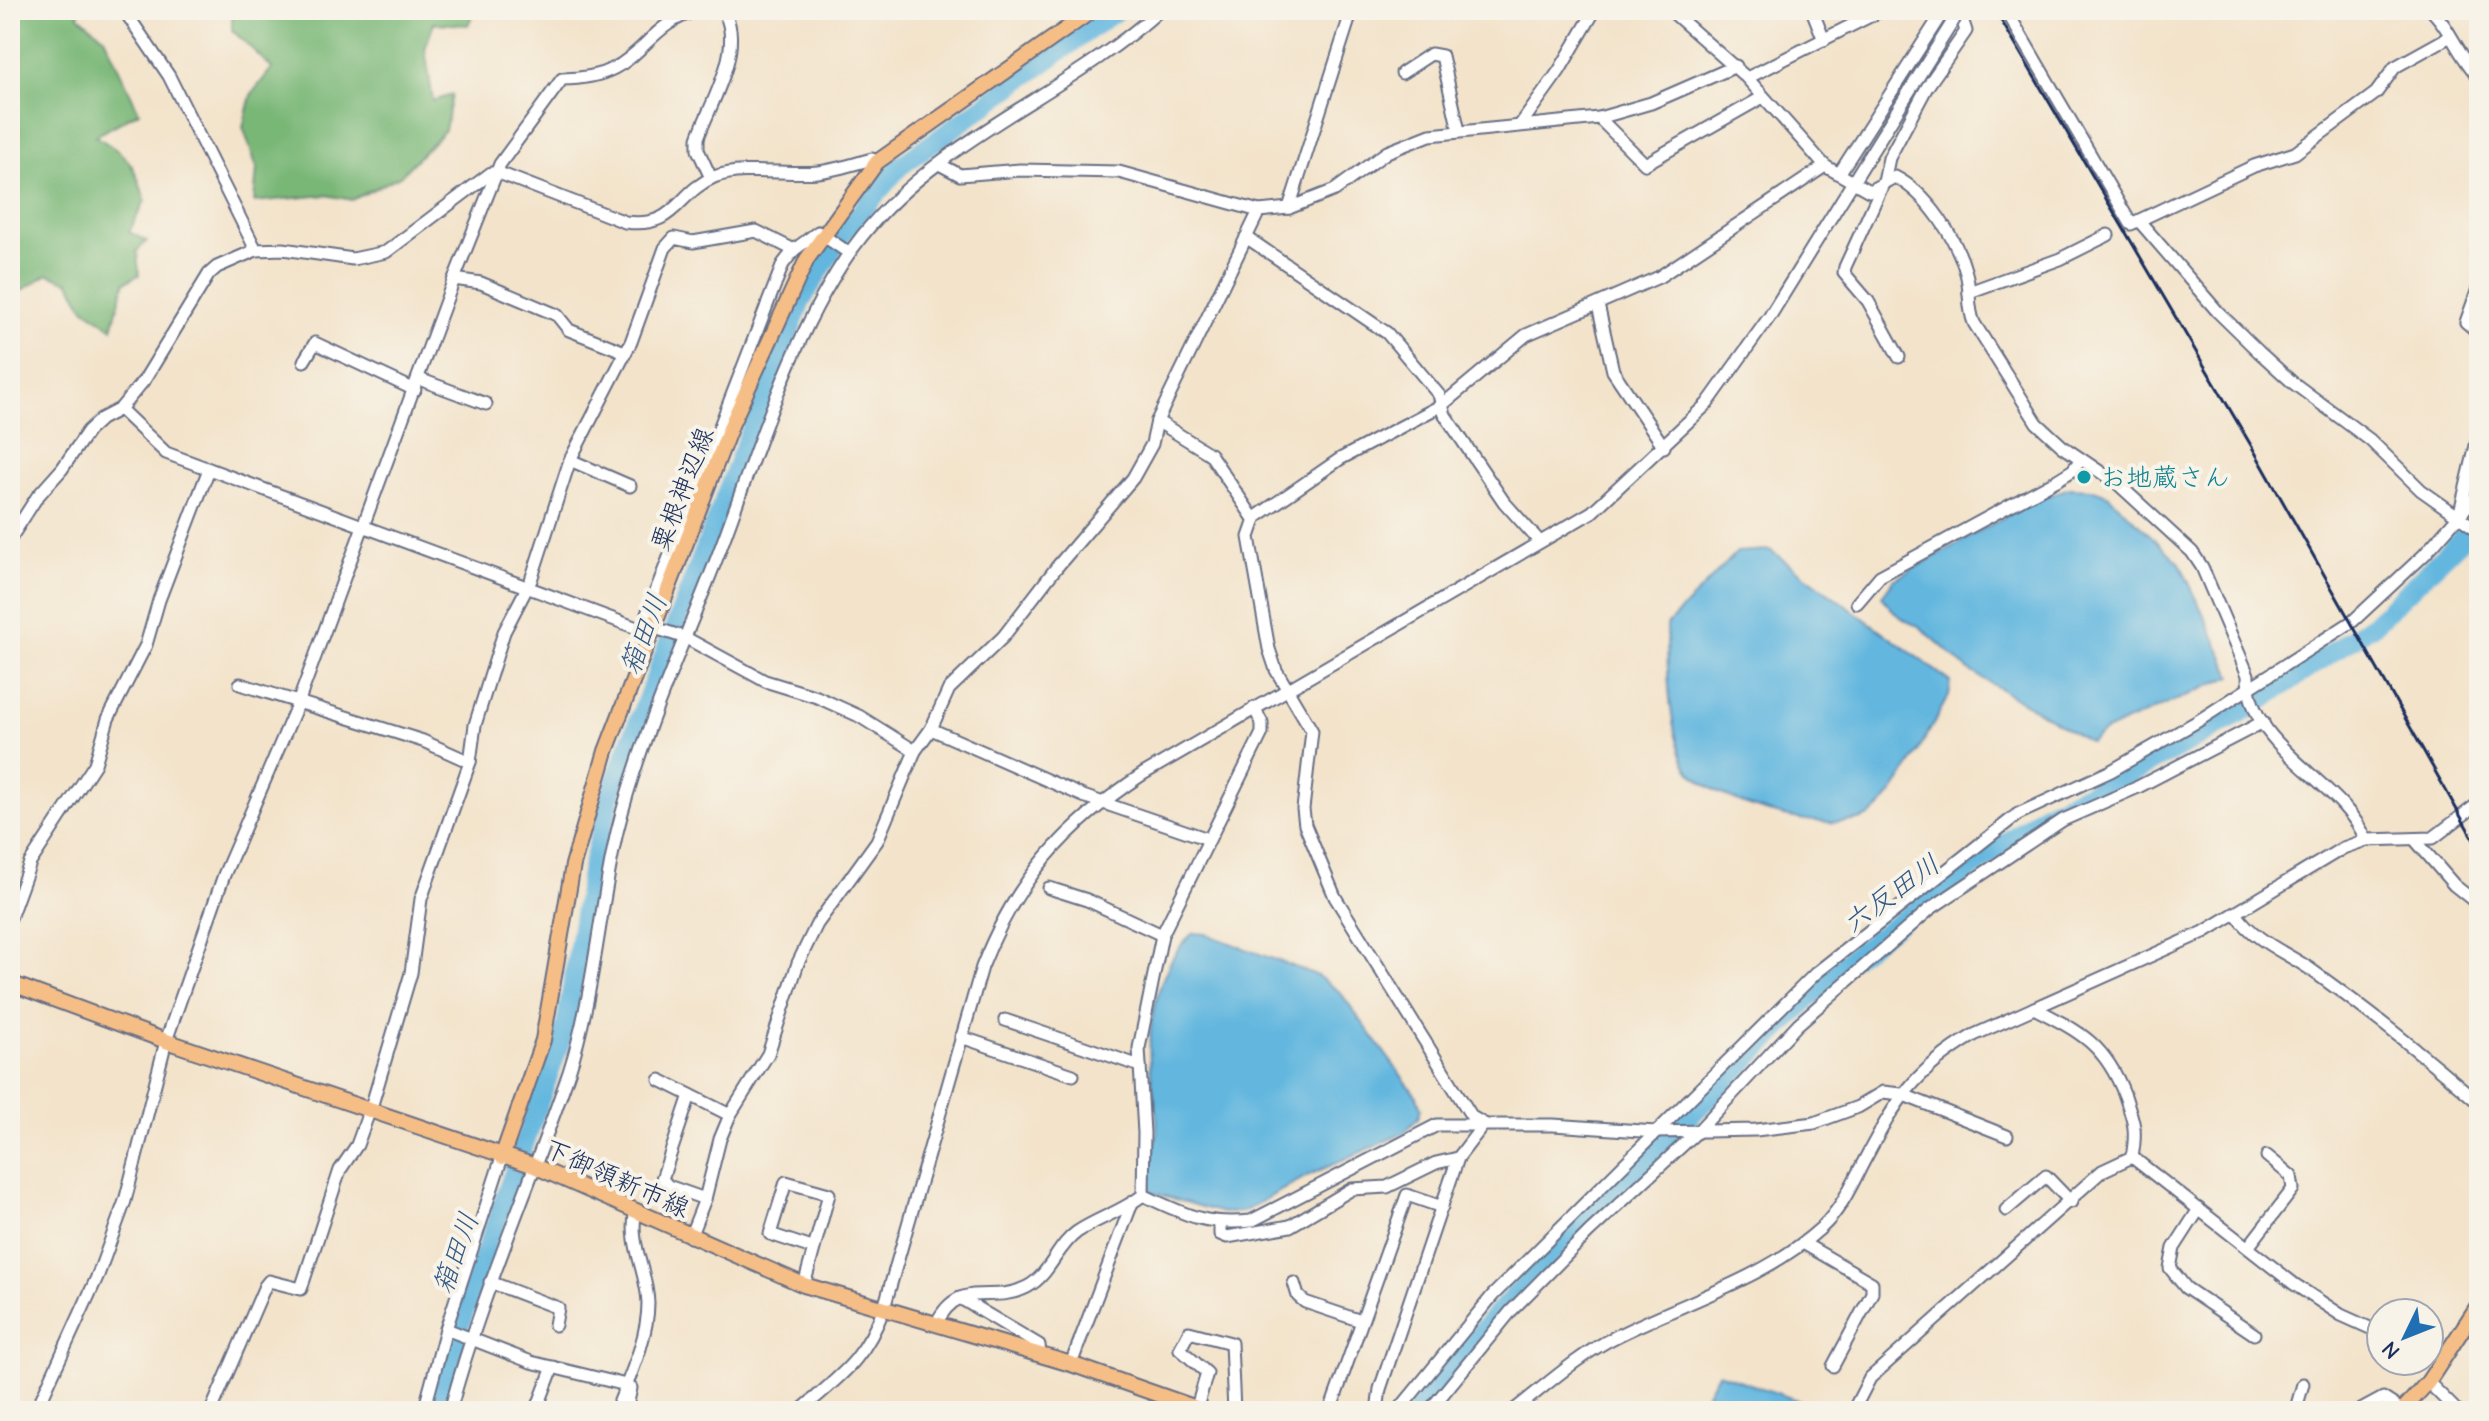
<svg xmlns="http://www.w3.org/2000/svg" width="2489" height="1421" font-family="'Comic Neue','Klee One',sans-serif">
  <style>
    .forest { fill: #79b777; stroke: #4a736a; stroke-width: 2 }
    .water { fill: #64b7df; stroke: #40739e; stroke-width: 2 }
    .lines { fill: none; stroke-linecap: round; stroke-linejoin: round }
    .river { stroke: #64b7df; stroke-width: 20 }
    .minor-casing { stroke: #676e84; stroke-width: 15 }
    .major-casing { stroke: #676e84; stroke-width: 18 }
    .minor { stroke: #fff; stroke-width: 11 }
    .major { stroke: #f6be87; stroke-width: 14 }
    .rail { stroke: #1b2f5e; stroke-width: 3 }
    .minor-bridge-casing { stroke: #676e84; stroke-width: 15; stroke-linecap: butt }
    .minor-bridge { stroke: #fff; stroke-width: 11 }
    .culture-dot { fill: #0f9aa8; stroke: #f7f3e8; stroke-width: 3 }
    .labels { text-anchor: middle; stroke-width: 8; stroke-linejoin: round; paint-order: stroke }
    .culture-label { font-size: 26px; fill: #0d838f; stroke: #f7f3e8; text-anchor: start }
    .street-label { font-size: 26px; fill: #1b2f5e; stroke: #f7f3e8 }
    .water-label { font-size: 28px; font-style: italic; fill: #315885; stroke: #f7f3e8 }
  </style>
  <rect width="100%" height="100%" fill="#f7f3e8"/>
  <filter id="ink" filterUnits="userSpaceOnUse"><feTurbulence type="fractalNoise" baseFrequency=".0125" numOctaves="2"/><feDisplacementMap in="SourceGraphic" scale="16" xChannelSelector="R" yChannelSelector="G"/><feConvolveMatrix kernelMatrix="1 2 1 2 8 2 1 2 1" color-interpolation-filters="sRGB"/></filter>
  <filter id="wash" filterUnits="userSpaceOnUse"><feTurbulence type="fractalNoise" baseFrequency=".006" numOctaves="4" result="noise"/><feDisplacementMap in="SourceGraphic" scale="32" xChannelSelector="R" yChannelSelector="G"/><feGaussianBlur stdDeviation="1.8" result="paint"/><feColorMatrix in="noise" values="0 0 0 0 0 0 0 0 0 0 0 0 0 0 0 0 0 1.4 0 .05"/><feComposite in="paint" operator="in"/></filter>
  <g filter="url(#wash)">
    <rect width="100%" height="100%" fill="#f3e3ca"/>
    <g class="forest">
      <path d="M10,10H81L78,15L104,37L139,112L95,136C128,155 135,163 145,201L129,232L147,241L137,251L139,275L125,282L112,328L84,308L69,282L48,274L10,298Z"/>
      <path d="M232,10H475L468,25L434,23L425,49L433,101L452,95L445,130L400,176L352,200L326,195L254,202L257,168L243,127L251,95L272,68L232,30Z"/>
    </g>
    <g class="water">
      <path d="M2069,488L2091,489L2108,495L2180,563L2232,676L2103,732L2090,742L1970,671L1919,626C1903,622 1891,610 1882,596L1894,580L2029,503Z"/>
      <path d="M1770,550L1951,682L1949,695C1933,723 1895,802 1869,816C1829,836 1705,804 1685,763C1668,727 1667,665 1667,625L1737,552Z"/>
      <path d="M1193,933L1206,934L1316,975L1340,992L1417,1097L1421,1108L1418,1118L1404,1133L1309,1175L1243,1212L1222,1213L1151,1192C1144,1173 1156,1151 1157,1131C1158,1108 1152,1087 1150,1064C1147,1021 1160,962 1193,933Z"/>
      <path d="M1718,1373L1829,1411H1697Z"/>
    </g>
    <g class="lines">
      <g class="river">
        <path d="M439,1411L460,1324L566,1026L591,872L612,790L801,301L842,234L899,167L1117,10"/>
        <path d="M1417,1411L1492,1319L1613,1192L1847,961L2046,813L2138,770L2247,710L2374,624L2479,522"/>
      </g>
    </g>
  </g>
  <g filter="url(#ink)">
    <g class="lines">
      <g class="minor-casing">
        <g id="minor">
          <path d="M124,10L169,76L256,250"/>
          <path d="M1670,10L1747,78L1825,166L1869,191L1895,177C1927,193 1957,239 1966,273C1971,290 1967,306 1974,323L2037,423L2062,446L2118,484L2192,552L2202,567L2248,675C2247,749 2341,779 2366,840"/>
          <path d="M1812,10L1824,40"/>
          <path d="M2006,10L2131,224L2254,166L2295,153L2376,93L2395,67L2449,37"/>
          <path d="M2431,10C2450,27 2458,56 2479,77"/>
          <path d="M1402,73L1431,54L1442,56L1459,131"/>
          <path d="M1747,78L1882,10"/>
          <path d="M1599,118L1645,164L1763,97"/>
          <path d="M1521,124L1559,71L1595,10"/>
          <path d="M939,164L960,175L1020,170L1119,172L1259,211L1289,208L1335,190L1387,152L1430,135L1599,118L1651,103L1736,66"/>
          <path d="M1839,174L1944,10"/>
          <path d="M711,178L698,150V138C711,101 746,47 723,10"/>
          <path d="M1289,208L1352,10"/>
          <path d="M2140,222L2218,312L2259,352L2292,382L2370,440L2421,490L2479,531"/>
          <path d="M1246,237L1387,333L1439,395L1445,415L1504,502L1540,542"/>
          <path d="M454,279L481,283L557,315L569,330L625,352"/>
          <path d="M2479,286L2466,322L2479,333"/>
          <path d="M1969,292L2060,259L2108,235"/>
          <path d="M1598,305L1613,371L1664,447"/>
          <path d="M1899,357L1868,301L1844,273L1845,267L1884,182L1889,158L1927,87L1966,31L1959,10"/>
          <path d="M304,361L315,343L415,390"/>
          <path d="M419,379L486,404"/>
          <path d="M120,409L166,453L653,634"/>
          <path d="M1157,421L1210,454L1254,519"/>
          <path d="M570,460L630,486"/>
          <path d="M2460,512L2479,433"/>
          <path d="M10,539L37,497L62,469L88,431L101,419L120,409L145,379L209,274L217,267L256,250L283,249L353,259L386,252L491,173H499L625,222C677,229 676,193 714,177C742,166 787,175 818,172C836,170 854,164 872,159L877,162"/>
          <path d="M1857,603L1880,576L2057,480L2073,470L2081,459"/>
          <path d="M655,628L686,638L765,681L817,697L859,716L915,751"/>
          <path d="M653,633L647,614L783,264L794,250L818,232L849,253"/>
          <path d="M240,684L423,741L470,762"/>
          <path d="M931,729L1083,796L1208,839"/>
          <path d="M2416,841L2454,885L2479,905"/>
          <path d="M1049,888L1087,900L1162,935"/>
          <path d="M2237,915C2255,941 2285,952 2310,969C2369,1011 2425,1056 2479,1103"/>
          <path d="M10,918L30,863L95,764L108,719L146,645L159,600L209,469"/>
          <path d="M1005,1020L1140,1066"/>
          <path d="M961,1037L1073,1075"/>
          <path d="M660,1080L730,1115"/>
          <path d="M690,1095L662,1179L668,1186L705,1199"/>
          <path d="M1484,1124L1472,1117L1335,897L1305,825L1303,809L1312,731L1276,670L1269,649L1249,537L1256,517L1340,459L1442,405L1526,335L1659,277L1825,166"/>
          <path d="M2132,1157L2294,1284L2341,1315L2381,1333"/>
          <path d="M1143,1195C1184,1214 1205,1226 1251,1221L1437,1125H1553L1656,1132L1756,1130L1814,1123L1858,1107L1883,1092L1901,1094L2007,1136"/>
          <path d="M2199,1209L2174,1248L2170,1268L2186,1288L2254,1334"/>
          <path d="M2006,1210L2046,1176L2071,1202"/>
          <path d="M1220,1224V1234L1227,1237L1290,1226L1352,1189L1387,1187L1436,1163L1458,1158"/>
          <path d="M690,1237L705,1199L720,1139L730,1115L768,1054L798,963L817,924L877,841L915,751L931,729L949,689L1003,637L1056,568L1133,478L1152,444L1157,421L1259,211"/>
          <path d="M1803,1243L1872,1283V1293L1833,1366"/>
          <path d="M2249,1246L2293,1189L2291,1176L2267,1156"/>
          <path d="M490,1282L558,1308L555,1325"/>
          <path d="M1294,1283L1298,1296L1305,1302L1361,1321"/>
          <path d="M804,1285L829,1194L786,1182L770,1234L812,1248"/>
          <path d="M960,1298L1039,1345L1040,1355"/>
          <path d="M936,1324C960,1276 990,1306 1027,1287C1050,1275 1057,1246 1077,1232C1098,1218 1123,1211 1143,1195L1144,1133L1139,1048L1162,935L1262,733V723L1254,708"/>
          <path d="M446,1329L531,1362L626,1385"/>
          <path d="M1071,1364L1132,1203"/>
          <path d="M2428,1382L2457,1411"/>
          <path d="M2303,1384L2297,1405L2304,1411"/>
          <path d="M1197,1407L1207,1373L1180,1349L1189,1332L1231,1343L1234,1411"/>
          <path d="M36,1411L98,1275L125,1201L166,1041L224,875L298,703L454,279L500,164L562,79C643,79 637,28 698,10"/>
          <path d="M211,1411L265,1286L269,1281L301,1289L340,1170L357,1145L373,1101L411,973L421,899L470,762L475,725L504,632L531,580L570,460L631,342L665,248L674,238L693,242L756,231L794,250"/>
          <path d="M424,1411L446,1329L502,1157"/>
          <path d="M450,1411C481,1295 530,1186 569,1072C594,995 599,911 617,832C640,737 683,646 718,555C756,455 795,320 862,236C940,138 1068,93 1160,10"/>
          <path d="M536,1411L553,1367"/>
          <path d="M616,1411C629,1378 648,1339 648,1303C647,1271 628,1243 636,1210"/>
          <path d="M626,1411L631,1388"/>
          <path d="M800,1411C842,1374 864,1361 884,1308L982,967C1016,880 1065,825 1143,774L1592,512L1707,404L1770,316L1905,98"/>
          <path d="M1330,1411L1407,1195L1442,1207"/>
          <path d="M1377,1411L1380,1389L1458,1158L1484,1124"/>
          <path d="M1398,1411L1493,1295L1816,973L2018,814L2111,771L2198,721L2353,621L2424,555L2479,493"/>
          <path d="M1429,1411L1511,1311L1589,1232L1698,1131L1798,1024L1930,909L2063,820L2136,788L2263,722"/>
          <path d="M1513,1411C1545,1386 1580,1354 1617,1336C1684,1302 1765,1279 1821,1228C1841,1210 1852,1184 1864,1161C1897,1099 1913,1072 1974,1035L2204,932L2343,848L2366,840L2433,838L2479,803"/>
          <path d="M1853,1411L1870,1378L2102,1171L2132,1157C2137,1130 2134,1122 2125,1096C2106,1045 2081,1032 2034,1008"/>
          <path d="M2359,1411L2383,1398L2403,1411"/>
        </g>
      </g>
      <g class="major-casing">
        <g id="major">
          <path d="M10,983L166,1041L532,1165L804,1285L1071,1364L1205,1411"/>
          <path d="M502,1157L543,1040L573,865L606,751L732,423L807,259L877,162L1093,10"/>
          <path d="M2402,1411L2428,1382L2479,1304"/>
        </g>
      </g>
      <use href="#minor" class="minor"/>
      <use href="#major" class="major"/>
      <path class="rail" d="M1995,10L2252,447L2479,849"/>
      <g class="minor-bridge-casing">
        <path id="minor-bridge" d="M1905,98L1960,10"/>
      </g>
      <use href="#minor-bridge" class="minor-bridge"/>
    </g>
  </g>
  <circle class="culture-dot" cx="2084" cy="477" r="8"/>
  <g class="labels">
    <g class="culture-label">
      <text x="2100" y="486">お地蔵さん</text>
    </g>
    <g class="street-label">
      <text transform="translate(682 489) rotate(-69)" y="9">粟根神辺線</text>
      <text transform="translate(617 1178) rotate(24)" y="9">下御領新市線</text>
    </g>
    <g class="water-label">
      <text transform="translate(643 634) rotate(-69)" y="10">箱田川</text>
      <text transform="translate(1891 893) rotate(-36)" y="10">六反田川</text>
      <text transform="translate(455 1253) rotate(-70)" y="10">箱田川</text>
    </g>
  </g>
  <rect width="2489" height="1421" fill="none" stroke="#f7f3e8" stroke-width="40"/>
  <g transform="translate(2405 1337) rotate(227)"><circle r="38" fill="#f7f3e8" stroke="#9fa5b1" stroke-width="2"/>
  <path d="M0-6L14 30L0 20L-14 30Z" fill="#1f6fb2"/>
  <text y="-12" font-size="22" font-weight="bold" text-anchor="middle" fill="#1b2f5e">N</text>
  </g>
</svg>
